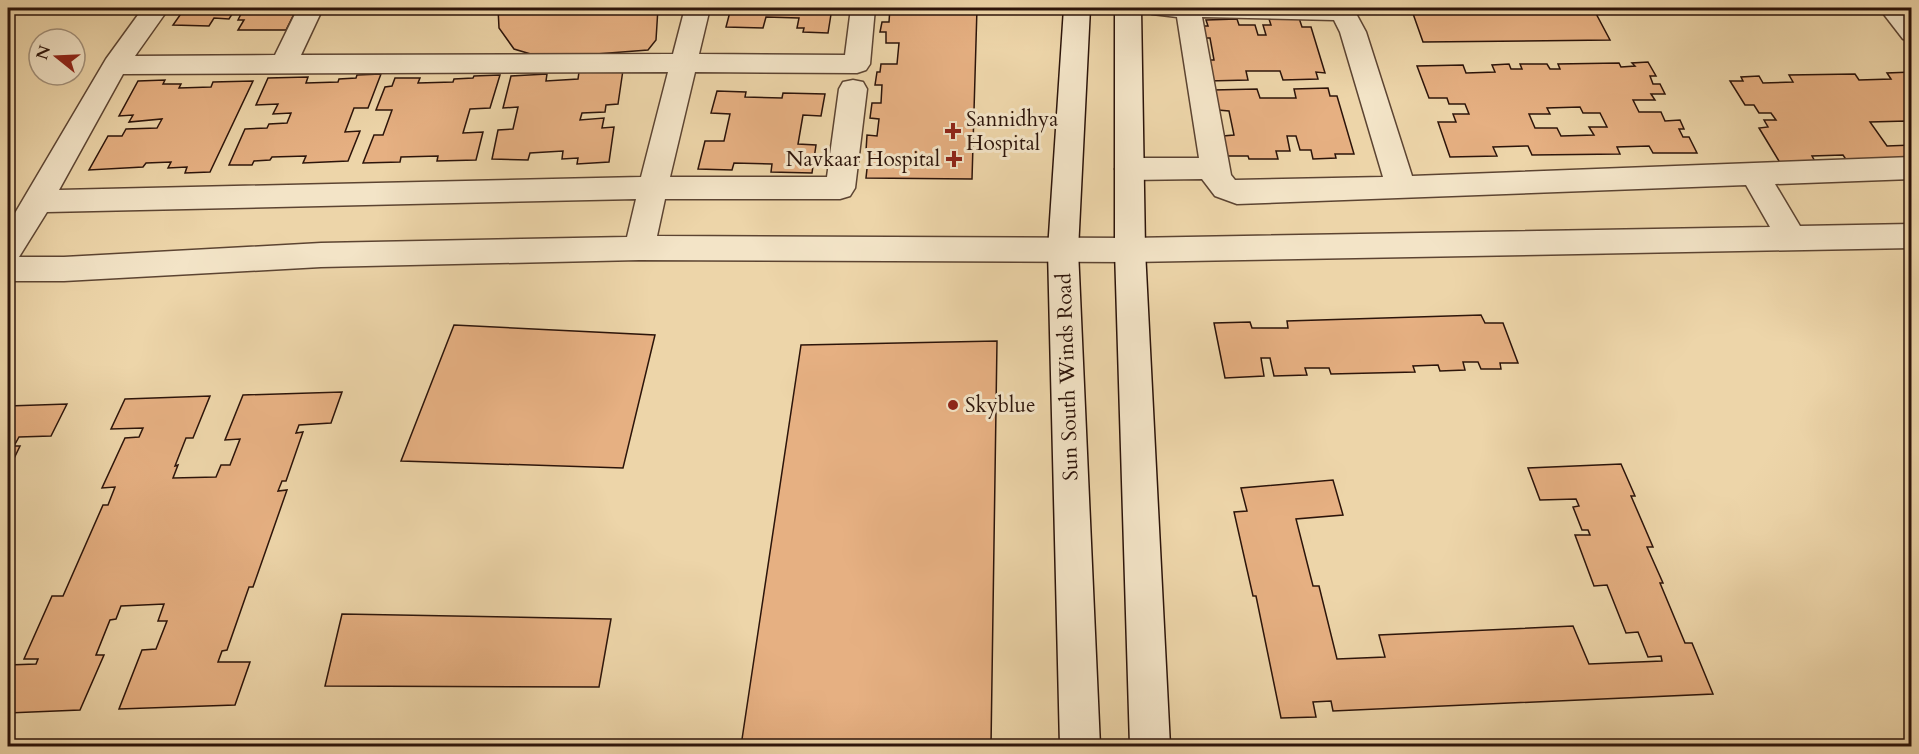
<svg xmlns="http://www.w3.org/2000/svg" width="1919" height="754" font-family="Cardo,serif">
  <style>
    .building { fill: #e6b082; stroke: #2c140a; stroke-width: 1.5; fill-rule: evenodd }
    .lines { fill: none; stroke-linecap: round; stroke-linejoin: round }
    .street-casing { stroke: #5c4432; stroke-width: 3 }
    .secondary-casing { stroke: #2c140a; stroke-width: 3 }
    .street { fill: #f3e4c7; fill-rule: evenodd }
    .secondary { fill: #f3e4c7; fill-rule: evenodd }
    .poi-dot { fill: #8f2418; stroke: #f3e4c7; stroke-width: 2 }
    .labels { text-anchor: middle; stroke-width: 6; stroke-linejoin: round; paint-order: stroke }
    .poi-label { font-size: 21px; fill: #2c140a; stroke: #f3e4c7; text-anchor: start }
    .street-label { font-size: 21px; fill: #2c140a; stroke: #f3e4c7 }
  </style>
  <rect width="100%" height="100%" fill="#edd5a9"/>
  <filter id="stains"><feTurbulence type="fractalNoise" baseFrequency=".00333" numOctaves="4"/><feColorMatrix values="0 0 0 0 .2 0 0 0 0 .09 0 0 0 0 .02 0 0 0 .5 -.17"/></filter>
  <radialGradient id="worn" r=".72"><stop offset=".6" stop-color="#630" stop-opacity="0"/><stop offset="1" stop-color="#630" stop-opacity=".3"/></radialGradient>
  <g class="building">
    <path d="M185,8H236L229,19L214,18L209,26L173,25Z"/>
    <path d="M244,8H297L286,30H238L244,20H238Z"/>
    <path d="M498,8H658L656,40L648,50L544,58L514,49L499,28Z"/>
    <path d="M731,8H832L828,33L803,32L804,28H797L799,18L766,17L763,28L726,27Z"/>
    <path d="M890,8H977L972,179L866,178L869,150L866,151L867,135L877,136L879,119L870,118L872,103H881L882,85H875L877,72H880L881,64H897L899,43H886V32H880L882,22H889Z"/>
    <path d="M1411,8H1593L1610,40L1423,42Z"/>
    <path d="M1299,18L1302,27H1311L1325,73L1316,72L1318,79L1283,80L1280,71H1246L1248,80L1208,81L1203,60H1214L1210,38H1199L1196,26H1208L1206,20L1237,19L1239,25H1255L1258,35H1266L1263,25H1271L1269,19Z"/>
    <path d="M1648,62L1656,76H1650L1653,84H1660L1665,94H1651L1655,100H1633L1639,112H1661L1665,121L1680,120L1684,129H1679L1683,137H1689L1697,153H1653L1649,146L1617,147L1620,154L1532,155L1528,146L1493,147L1497,156L1450,157L1438,122H1456L1453,114H1469L1465,104H1449L1447,98H1429L1417,66L1463,65L1466,73L1495,72L1492,65L1509,64L1511,69H1522L1520,64H1547L1550,69H1560L1558,64L1619,63L1621,67L1635,66L1632,63ZM1580,107L1583,113H1600L1607,127H1589L1594,135L1561,136L1557,128H1535L1529,114H1550L1547,108Z"/>
    <path d="M623,70L618,104L606,105L605,112L582,113L580,120L604,118L602,128L614,127L609,162L577,164L578,158L562,159L563,151L530,153L528,160L492,159L498,130L513,129L518,107L503,108L511,76L547,74L546,81L578,79L579,72Z"/>
    <path d="M1912,72V127L1907,121L1870,122L1887,146L1912,145V162L1849,164L1843,155L1812,156L1817,165L1782,166L1759,128L1768,127L1764,120H1776L1771,113H1759L1754,105H1745L1730,81H1743L1741,77L1759,76L1763,83L1793,82L1789,75L1855,74L1859,80L1891,79L1887,73Z"/>
    <path d="M381,74L368,108H354L345,132L360,131L348,161L303,163L306,156L272,157L270,160L254,161L252,165H229L245,129L267,128L269,124L287,123L291,113L273,114L278,104L256,105L268,78L308,77L306,83L338,82L339,79L356,78L357,75Z"/>
    <path d="M500,75L490,108L470,109L463,133L483,132L476,160L437,161L438,156L401,157L400,162L363,163L374,135H383L392,110H376L385,87L392,86L395,78H420L418,83L453,82L454,79L473,78L474,76Z"/>
    <path d="M165,80L163,84H181L179,88L211,87L213,82L253,81L210,172L185,173L187,167L168,168L171,162L146,163L143,167L89,170L108,136H122L126,129L157,128L162,119L129,122L133,115L119,116L138,81Z"/>
    <path d="M1328,88L1330,96H1337L1354,154H1335L1336,158L1313,159L1311,150H1300L1296,136H1287L1290,151H1276L1278,159H1249L1248,156H1227L1223,136L1234,135L1229,111L1218,110L1213,90L1257,89L1260,98H1296L1294,89Z"/>
    <path d="M717,91L746,92L745,97L782,98L783,93L825,94L821,116L803,115L798,144L816,145L812,173L771,172L772,164L734,163L732,170L698,169L705,141H724L730,114L711,113Z"/>
    <path d="M1481,315L1485,323H1503L1518,363H1500L1501,369H1481L1478,362H1463L1465,370L1440,371L1438,365L1413,366L1415,372L1331,374L1329,368H1305L1307,375L1274,376L1270,358H1261L1264,376L1225,378L1214,323L1250,322L1252,328H1288L1287,321Z"/>
    <path d="M454,325L655,335L623,468L401,461Z"/>
    <path d="M997,341L991,746H741L801,345Z"/>
    <path d="M342,392L331,423L299,425L296,433L303,432L286,481H282L278,491L287,490L253,587H249L227,650L222,651L218,662H250L235,705L119,709L142,650L156,649L167,621H158L164,604L121,606L116,619L110,620L96,655H104L80,710L8,713V665L36,664L38,659H24L52,596H63L103,505H108L115,487L102,488L125,438L139,437L143,428L111,429L125,399L210,396L193,438H186L175,466L178,465L173,478L216,477L221,465H230L240,439L225,440L243,395Z"/>
    <path d="M67,404L51,436L19,437L14,446H20L8,471V406Z"/>
    <path d="M1621,464L1635,496H1631L1653,547H1647L1663,583H1660L1685,643H1692L1713,694L1333,711L1331,701L1313,702L1316,717L1281,718L1256,596H1253L1234,512L1247,511L1241,488L1333,480L1343,515L1296,519L1313,586H1319L1337,659L1385,657L1379,635L1573,626L1589,664L1662,661L1661,656L1648,657L1638,632L1626,633L1607,585L1594,586L1575,535H1590L1588,530H1582L1573,507L1579,506L1576,499L1540,500L1528,468Z"/>
    <path d="M342,614L611,619L599,687L325,686Z"/>
  </g>
  <g class="lines">
    <g class="street-casing">
      <g id="street">
        <path d="M143,8H169L135,56L275,55L298,8H323L301,55L673,54L685,8H710L699,54L845,55L851,8H875L870,64L866,70L857,73L695,72L670,177H827L839,89L843,82L853,80L863,82L867,89L855,188L850,196L840,199H665L657,236L1130,238L1770,227L1746,185L1237,204L1215,196L1202,179L1129,180L1119,176L1115,169L1119,162L1129,158H1199L1177,17L1152,14L1149,8H1353L1366,32L1412,176L1912,157V179L1775,184L1800,226L1912,224V248L1130,262L639,260L321,267L64,281H8V225L106,59ZM1202,17L1334,20L1340,32L1383,177L1235,180L1231,175ZM668,72L641,177L59,190L123,74ZM636,199L627,237L321,243L64,257H19L47,212Z"/>
        <path d="M1879,8H1905L1912,16V41L1903,39Z"/>
      </g>
    </g>
    <g class="secondary-casing">
      <g id="secondary">
        <path d="M1064,8H1090L1078,250L1100,746H1060L1048,250Z"/>
        <path d="M1115,8H1141L1145,250L1170,746H1130L1115,250Z"/>
      </g>
    </g>
    <use href="#street" class="street"/>
    <use href="#secondary" class="secondary"/>
  </g>
  <g class="poi-dot">
    <path d="M950 122h6v6h6v6h-6v6h-6v-6h-6v-6h6z"/>
    <path d="M951 150h6v6h6v6h-6v6h-6v-6h-6v-6h6z"/>
    <circle cx="953" cy="405" r="6"/>
  </g>
  <g class="labels">
    <g class="poi-label">
      <text x="966" y="126">Sannidhya<tspan x="966" dy="24">Hospital</tspan></text>
      <text x="940" y="166" text-anchor="end">Navkaar Hospital</text>
      <text x="965" y="412">Skyblue</text>
    </g>
    <g class="street-label">
      <text transform="translate(1067 377) rotate(-92)" y="7">Sun South Winds Road</text>
    </g>
  </g>
  <rect width="1919" height="754" fill="none" stroke="#edd5a9" stroke-width="30"/>
  <rect x="9" y="9" width="1901" height="736" fill="none" stroke="#2c140a" stroke-width="3"/>
  <rect x="15" y="15" width="1889" height="724" fill="none" stroke="#2c140a" stroke-width="1.5"/>
  <g transform="translate(57 57) rotate(288)"><circle r="28" fill="#f3e4c7" stroke="#a3917b" stroke-width="1.5"/>
  <path d="M0-4.5L10 22L0 15L-10 22Z" fill="#8f2418"/>
  <text y="-9" font-size="16" font-weight="bold" text-anchor="middle" fill="#2c140a">N</text>
  </g>
  <rect width="100%" height="100%" filter="url(#stains)"/>
  <rect width="100%" height="100%" fill="url(#worn)"/>
</svg>
